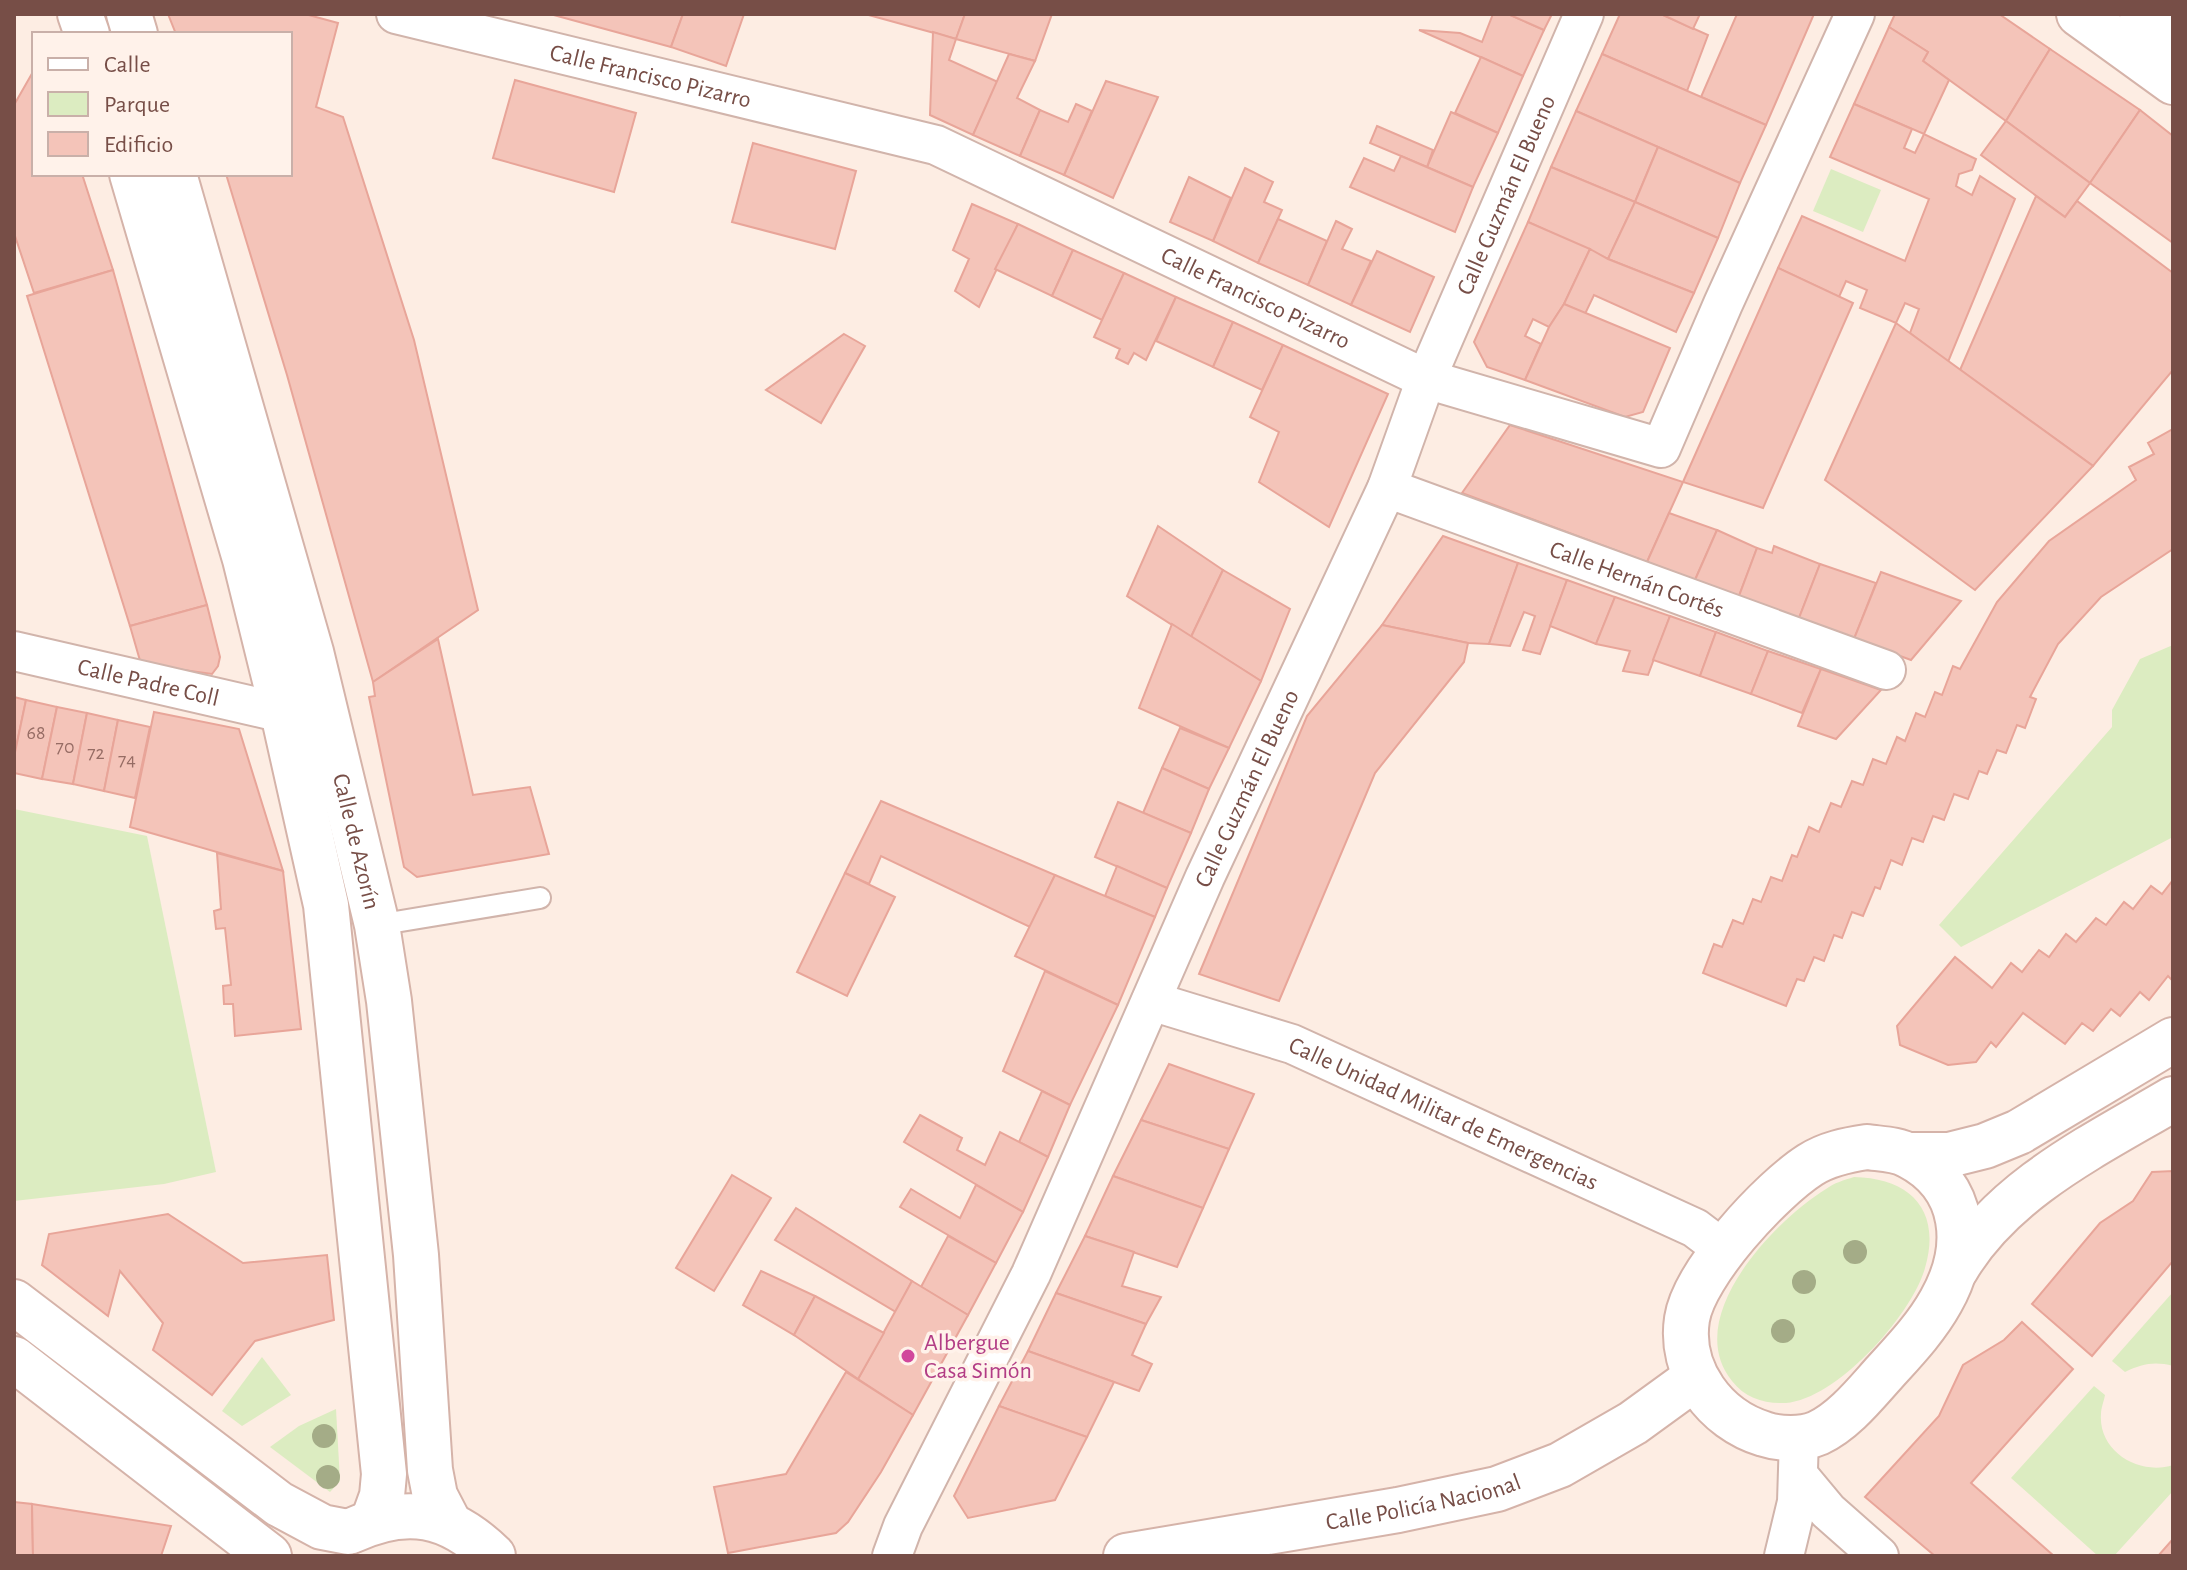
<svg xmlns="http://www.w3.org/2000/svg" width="2187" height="1570" font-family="'Alegreya Sans',sans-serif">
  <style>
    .green { fill: #dcecc1 }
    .building { fill: #f4c4b9; stroke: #e8a599; stroke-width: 2 }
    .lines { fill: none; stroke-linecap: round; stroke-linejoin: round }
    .lane-casing { stroke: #d1b4ab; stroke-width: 24 }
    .street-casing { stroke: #d1b4ab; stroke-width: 42 }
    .secondary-casing { stroke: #d5b3a9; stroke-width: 48 }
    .lane { stroke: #fff; stroke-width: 20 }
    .street { stroke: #fff; stroke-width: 38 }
    .secondary { stroke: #fff; stroke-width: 44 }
    .tree { fill: #a4ac87 }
    .hotel-dot { fill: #d1479c; stroke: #fff2ea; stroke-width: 3 }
    .labels { text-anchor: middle; stroke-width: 7; stroke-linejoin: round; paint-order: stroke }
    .number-label { font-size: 20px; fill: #966c64 }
    .street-label { font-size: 24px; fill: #774e47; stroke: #fff2ea }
    .hotel-label { font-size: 24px; fill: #b23c85; stroke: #fff2ea; text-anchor: start }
  </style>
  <rect width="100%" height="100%" fill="#fdede3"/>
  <g class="green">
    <path d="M1831,169L1881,190L1863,232L1813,211Z"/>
    <path d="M2173,645V837L1961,947L1939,925L2112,727V710L2140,659Z"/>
    <path d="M14,809L147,836L216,1172L164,1184L14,1201Z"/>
    <path d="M1854,1177C1910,1178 1942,1210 1925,1268C1912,1315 1837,1399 1786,1403C1765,1404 1745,1398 1732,1381C1681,1318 1774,1221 1826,1189C1834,1183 1844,1180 1854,1177Z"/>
    <path d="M2173,1292V1366C2154,1361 2142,1364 2125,1372L2112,1361Z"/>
    <path d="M262,1357L291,1395L242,1426L222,1411Z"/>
    <path d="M2094,1386L2105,1395C2104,1401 2101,1408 2101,1414C2098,1452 2140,1476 2173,1465V1491L2114,1556H2098L2011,1478Z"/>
    <path d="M336,1409L340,1481L330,1492L270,1447L299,1426Z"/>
  </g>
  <g class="building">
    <path d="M168,14H305L338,23L316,107L343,117L414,340L478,610L373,682L287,375L226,174H290V34H176Z"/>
    <path d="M550,14H683L671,47Z"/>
    <path d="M683,14H744L726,66L671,47Z"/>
    <path d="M865,14H965L956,39Z"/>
    <path d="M965,14H1052L1035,61L956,39Z"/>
    <path d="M1493,14H1508L1544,30L1523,76L1419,30L1460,33L1482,42Z"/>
    <path d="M1508,14H1552L1544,30Z"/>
    <path d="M1620,14H1661L1708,35L1687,91L1602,54Z"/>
    <path d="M1661,14H1700L1693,29Z"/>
    <path d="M1737,14H1814L1766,125L1701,97Z"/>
    <path d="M1895,14H1999L2050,49L2006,121L1923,61L1928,52L1889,27Z"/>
    <path d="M1889,27L1928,52L1923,61L1949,80L1924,134L1854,104Z"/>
    <path d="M933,32L956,39L949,60L998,82L973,135L930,115Z"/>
    <path d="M2050,49L2140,110L2090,183L2006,121Z"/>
    <path d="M1009,54L1035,61L1017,98L1040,110L1020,156L973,135Z"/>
    <path d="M1602,54L1766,125L1740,183L1576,111Z"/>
    <path d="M1481,57L1523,76L1498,133L1455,113Z"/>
    <path d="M34,70V174H82L113,270L34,293L14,233V105Z"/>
    <path d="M515,80L636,113L614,192L493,158Z"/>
    <path d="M1106,81L1158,97L1113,198L1064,175Z"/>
    <path d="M1076,104L1092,111L1064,175L1020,156L1040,110L1068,122Z"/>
    <path d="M1854,104L1912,129L1904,148L1915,153L1924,134L1976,159L1972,170L1959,174L1956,186L1972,195L1980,176L2015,199L1948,362L1910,333L1919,309L1905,303L1896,323L1860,308L1867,290L1846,281L1839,297L1778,268L1802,216L1905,261L1929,199L1830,157Z"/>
    <path d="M2140,110L2173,136V243L2090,183Z"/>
    <path d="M1576,111L1658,147L1635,202L1551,167Z"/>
    <path d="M1451,112L1498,133L1473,187L1427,167Z"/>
    <path d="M2006,121L2090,183L2065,217L1981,155Z"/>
    <path d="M1377,126L1433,150L1427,167L1370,143Z"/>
    <path d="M753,143L856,171L835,249L732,222Z"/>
    <path d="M1658,147L1740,183L1718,238L1635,202Z"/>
    <path d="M1401,156L1473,187L1455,232L1350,187L1364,158L1394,171Z"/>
    <path d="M1551,167L1635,202L1608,259L1528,222Z"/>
    <path d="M1245,168L1273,182L1264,202L1282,210L1258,263L1213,241Z"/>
    <path d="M1189,177L1231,198L1213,241L1170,222Z"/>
    <path d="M2036,196L2065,217L2077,201L2173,273V370L2093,466L1960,370Z"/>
    <path d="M1635,202L1718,238L1694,293L1608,259Z"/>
    <path d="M972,204L1018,224L979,307L955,291L969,259L953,250Z"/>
    <path d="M1278,219L1327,241L1308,285L1258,263Z"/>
    <path d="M1336,221L1352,229L1342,249L1371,261L1351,305L1308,285Z"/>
    <path d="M1528,222L1590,249L1564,304L1549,327L1533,319L1525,336L1541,344L1525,380L1487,367L1474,342Z"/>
    <path d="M1018,224L1073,250L1052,296L995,269Z"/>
    <path d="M1590,249L1608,259L1694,293L1676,332L1594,295L1585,314L1564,304Z"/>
    <path d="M1073,250L1124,273L1102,320L1052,296Z"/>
    <path d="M1377,251L1434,277L1410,332L1351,305Z"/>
    <path d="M1778,268L1853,303L1763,508L1683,482Z"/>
    <path d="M113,270L207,605L130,626L27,296Z"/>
    <path d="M1124,273L1176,297L1146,360L1134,353L1128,364L1116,358L1120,349L1094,337Z"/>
    <path d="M1176,297L1233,322L1213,367L1156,341Z"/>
    <path d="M1564,304L1670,348L1643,412L1625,417L1525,380L1549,327Z"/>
    <path d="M1233,322L1283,345L1262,390L1213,367Z"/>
    <path d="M1896,323L2093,466L1975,590L1825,480Z"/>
    <path d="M844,334L865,346L821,423L766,390Z"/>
    <path d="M1283,345L1388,394L1329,527L1259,482L1279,432L1250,417Z"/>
    <path d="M1510,425L1683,482L1647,562L1462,493Z"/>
    <path d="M2173,429V549L2101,597L2058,644L2030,697L2036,699L2025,728L2017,725L2006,753L1997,750L1987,774L1979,771L1968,799L1954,794L1944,820L1933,816L1923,842L1912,838L1902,865L1891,860L1880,889L1875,887L1863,916L1852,912L1842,938L1834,935L1824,961L1814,957L1804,981L1797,979L1786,1006L1703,973L1714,944L1722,947L1733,920L1743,924L1753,899L1761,902L1771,877L1782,881L1792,855L1797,857L1809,827L1819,832L1831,803L1841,807L1852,781L1863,785L1873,759L1886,764L1897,737L1905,741L1916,713L1925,717L1935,692L1942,695L1953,666L1960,669L1997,602L2049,541L2136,480L2129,467L2154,454L2148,443Z"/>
    <path d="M1669,513L1717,530L1695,580L1647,562Z"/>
    <path d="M1158,526L1223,570L1191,637L1127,596Z"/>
    <path d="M1717,530L1757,548L1739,596L1695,580Z"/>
    <path d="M1443,536L1518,563L1489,644L1468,643L1382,625Z"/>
    <path d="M1774,546L1820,564L1799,618L1739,596L1757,548L1772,553Z"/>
    <path d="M1518,563L1567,580L1540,654L1523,650L1535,616L1524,612L1510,646L1489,644Z"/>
    <path d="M1820,564L1876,583L1854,639L1799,618Z"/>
    <path d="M1223,570L1290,609L1261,681L1191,637Z"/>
    <path d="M1881,572L1961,601L1911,660L1854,639Z"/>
    <path d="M1567,580L1615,597L1596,644L1550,626Z"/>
    <path d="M1615,597L1670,616L1648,675L1623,671L1630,651L1596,644Z"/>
    <path d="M207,605L220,657L218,666L212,674L141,664L130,626Z"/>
    <path d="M1670,616L1716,632L1700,676L1653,660Z"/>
    <path d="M1172,624L1261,681L1229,748L1139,708Z"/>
    <path d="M1382,625L1468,643L1464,662L1375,773L1279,1001L1199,974L1307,716Z"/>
    <path d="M1716,632L1768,651L1751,694L1700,676Z"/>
    <path d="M438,639L473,795L530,787L549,854L417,877L404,867L369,697L375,696L373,682Z"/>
    <path d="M1768,651L1821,669L1802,713L1751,694Z"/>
    <path d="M1821,669L1881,690L1836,739L1798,726Z"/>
    <path d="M14,697L26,700L14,757Z"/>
    <path d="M26,700L57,707L42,779L14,773V757Z"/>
    <path d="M57,707L87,713L73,784L42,779Z"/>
    <path d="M154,712L239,729L283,871L130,827Z"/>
    <path d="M87,713L118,720L104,791L73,784Z"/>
    <path d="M118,720L150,727L135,798L104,791Z"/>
    <path d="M1180,728L1229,748L1209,789L1162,768Z"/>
    <path d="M1162,768L1209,789L1191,833L1143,813Z"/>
    <path d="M881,801L1055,875L1030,927L881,856L869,884L845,873Z"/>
    <path d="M1118,802L1191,833L1167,888L1095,857Z"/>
    <path d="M217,853L283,871L301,1029L235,1036L233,1004H224L223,986L231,985L225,928L216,929L214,911L221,909Z"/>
    <path d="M1117,866L1167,888L1155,917L1105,896Z"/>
    <path d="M845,873L895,897L847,996L797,972Z"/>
    <path d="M1055,875L1155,917L1118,1005L1015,956Z"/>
    <path d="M2173,880V981L2168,976L2149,1000L2140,992L2120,1016L2111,1009L2093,1031L2082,1023L2065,1044L2023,1013L1996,1047L1991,1042L1976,1062L1948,1065L1900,1045L1897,1026L1955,957L1992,988L2011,963L2022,972L2039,950L2049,957L2066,934L2076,942L2096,918L2106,925L2124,902L2133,909L2151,886L2162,894Z"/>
    <path d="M1045,971L1118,1005L1070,1105L1003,1071Z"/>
    <path d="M1169,1064L1254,1094L1229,1149L1141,1120Z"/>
    <path d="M1042,1091L1070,1105L1048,1157L1019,1142Z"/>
    <path d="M920,1115L962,1138L957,1150L985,1165L1000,1132L1048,1157L1023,1212L904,1142Z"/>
    <path d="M1141,1120L1229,1149L1203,1208L1113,1176Z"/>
    <path d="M2173,1171V1261L2092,1356L2032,1304L2100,1223L2133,1201L2152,1172Z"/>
    <path d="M732,1175L771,1198L714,1291L676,1268Z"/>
    <path d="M1113,1176L1203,1208L1177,1267L1085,1236Z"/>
    <path d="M976,1185L1023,1212L996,1263L900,1207L911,1189L960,1218Z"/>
    <path d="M796,1208L912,1281L896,1312L775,1240Z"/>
    <path d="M168,1214L243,1263L327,1255L334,1320L255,1341L212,1395L153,1350L163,1323L120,1271L108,1316L42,1265L49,1234Z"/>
    <path d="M948,1236L996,1263L968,1315L921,1287Z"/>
    <path d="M1085,1236L1134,1252L1122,1286L1161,1297L1146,1324L1056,1293Z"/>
    <path d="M761,1271L815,1296L794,1335L743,1305Z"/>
    <path d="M912,1281L968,1315L913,1415L858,1379Z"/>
    <path d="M1056,1293L1146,1324L1132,1355L1152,1364L1139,1391L1028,1351Z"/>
    <path d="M815,1296L884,1333L858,1379L794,1335Z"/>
    <path d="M2022,1322L2073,1369L1971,1483L2054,1556H1935L1865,1497L1939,1416L1963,1365L2004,1340Z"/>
    <path d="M1028,1351L1114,1382L1087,1437L999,1406Z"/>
    <path d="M846,1372L913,1415L881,1472L848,1522L836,1533L728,1553L714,1487L786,1474Z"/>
    <path d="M999,1406L1087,1437L1055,1500L968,1518L954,1496Z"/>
    <path d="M14,1502L32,1504L33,1556H14Z"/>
    <path d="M32,1504L171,1526L161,1556H33Z"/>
    <path d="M2173,1539V1556H2158Z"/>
  </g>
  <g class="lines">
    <g class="lane-casing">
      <path id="lane" d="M377,925L540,898"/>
    </g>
    <g class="street-casing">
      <g id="street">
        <path id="s1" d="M396,14L936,145L1426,379L1661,448L1723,304L1855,14"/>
        <path id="s2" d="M1387,488L1886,670"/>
        <path id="s3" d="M14,651L283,713"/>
        <path id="s4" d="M1151,1001L1292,1044L1695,1228L1724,1250"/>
        <path d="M1798,1475L1828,1511L1879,1556"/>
        <path id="s5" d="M892,1556L903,1526L1031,1274L1205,877L1387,488L1426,379L1584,14"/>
        <path d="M1784,1556L1797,1502L1799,1437"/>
      </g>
    </g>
    <g class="secondary-casing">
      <g id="secondary">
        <path d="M80,14L87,34"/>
        <path d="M129,14L135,34"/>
        <path d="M2079,14L2173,82"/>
        <path d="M2142,14L2173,37"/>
        <path d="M132,174L245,559L283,713L326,905L384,1474L382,1496L373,1521"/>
        <path id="s6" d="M174,174L311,652L377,925L389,1001L416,1255L430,1470L435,1496L449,1523"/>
        <path d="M1867,1147C1880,1149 1897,1149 1909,1156C1967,1186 1971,1248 1941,1301C1926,1328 1905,1350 1885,1372C1866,1393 1844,1421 1818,1433C1802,1440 1779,1439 1764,1434C1715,1419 1679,1371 1687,1319C1694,1273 1771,1190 1810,1165C1827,1154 1847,1150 1867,1147Z"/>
        <path d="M1908,1155H1949L1985,1146L2019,1132L2173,1040"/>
        <path d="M1956,1269C2003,1189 2095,1145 2173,1099"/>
        <path d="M14,1302L279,1504L322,1527L348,1532"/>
        <path d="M14,1359L269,1556"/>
        <path d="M351,1531C407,1505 449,1513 493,1556"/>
        <path id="s7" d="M1126,1556L1398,1510L1497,1489L1560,1465L1633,1423L1695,1378"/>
      </g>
    </g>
    <use href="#lane" class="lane"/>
    <use href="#street" class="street"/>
    <use href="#secondary" class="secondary"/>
  </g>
  <g class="tree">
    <circle cx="1855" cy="1252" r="12"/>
    <circle cx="1804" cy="1282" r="12"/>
    <circle cx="1783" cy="1331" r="12"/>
    <circle cx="324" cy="1436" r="12"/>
    <circle cx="328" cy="1477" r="12"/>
  </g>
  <circle class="hotel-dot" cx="908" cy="1356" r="8"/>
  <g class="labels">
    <g class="number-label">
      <text x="36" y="739">68</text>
      <text x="65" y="753">70</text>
      <text x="96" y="759">72</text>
      <text x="127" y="766">74</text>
    </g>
    <g class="street-label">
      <text dy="8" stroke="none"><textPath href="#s1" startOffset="262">Calle Francisco Pizarro</textPath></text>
      <text dy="8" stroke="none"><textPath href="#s5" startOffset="1494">Calle Guzmán El Bueno</textPath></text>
      <text dy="8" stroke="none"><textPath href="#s1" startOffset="910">Calle Francisco Pizarro</textPath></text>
      <text dy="8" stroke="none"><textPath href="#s2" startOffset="266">Calle Hernán Cortés</textPath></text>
      <text dy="8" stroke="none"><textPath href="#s3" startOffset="138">Calle Padre Coll</textPath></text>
      <text dy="8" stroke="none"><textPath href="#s5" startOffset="846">Calle Guzmán El Bueno</textPath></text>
      <text dy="8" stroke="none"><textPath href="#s6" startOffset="692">Calle de Azorín</textPath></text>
      <text dy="8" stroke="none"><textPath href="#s4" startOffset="314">Calle Unidad Militar de Emergencias</textPath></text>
      <text dy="8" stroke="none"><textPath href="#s7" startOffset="302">Calle Policía Nacional</textPath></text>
    </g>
    <g class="hotel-label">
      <text x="924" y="1350">Albergue<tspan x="924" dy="28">Casa Simón</tspan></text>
    </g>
  </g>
  <rect width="2187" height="1570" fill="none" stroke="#774e47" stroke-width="32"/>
  <rect x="32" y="32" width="260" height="144" fill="#fff2ea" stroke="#c9b0a9" stroke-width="2"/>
  <rect x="48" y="58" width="40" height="12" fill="#ffffff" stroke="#c9b0a9" stroke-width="2"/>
  <text x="104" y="72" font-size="24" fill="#774e47">Calle</text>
  <rect x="48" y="92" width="40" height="24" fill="#dcecc1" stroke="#c9b0a9" stroke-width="2"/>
  <text x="104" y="112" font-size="24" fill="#774e47">Parque</text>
  <rect x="48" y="132" width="40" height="24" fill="#f4c4b9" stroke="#c9b0a9" stroke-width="2"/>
  <text x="104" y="152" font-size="24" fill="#774e47">Edificio</text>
</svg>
